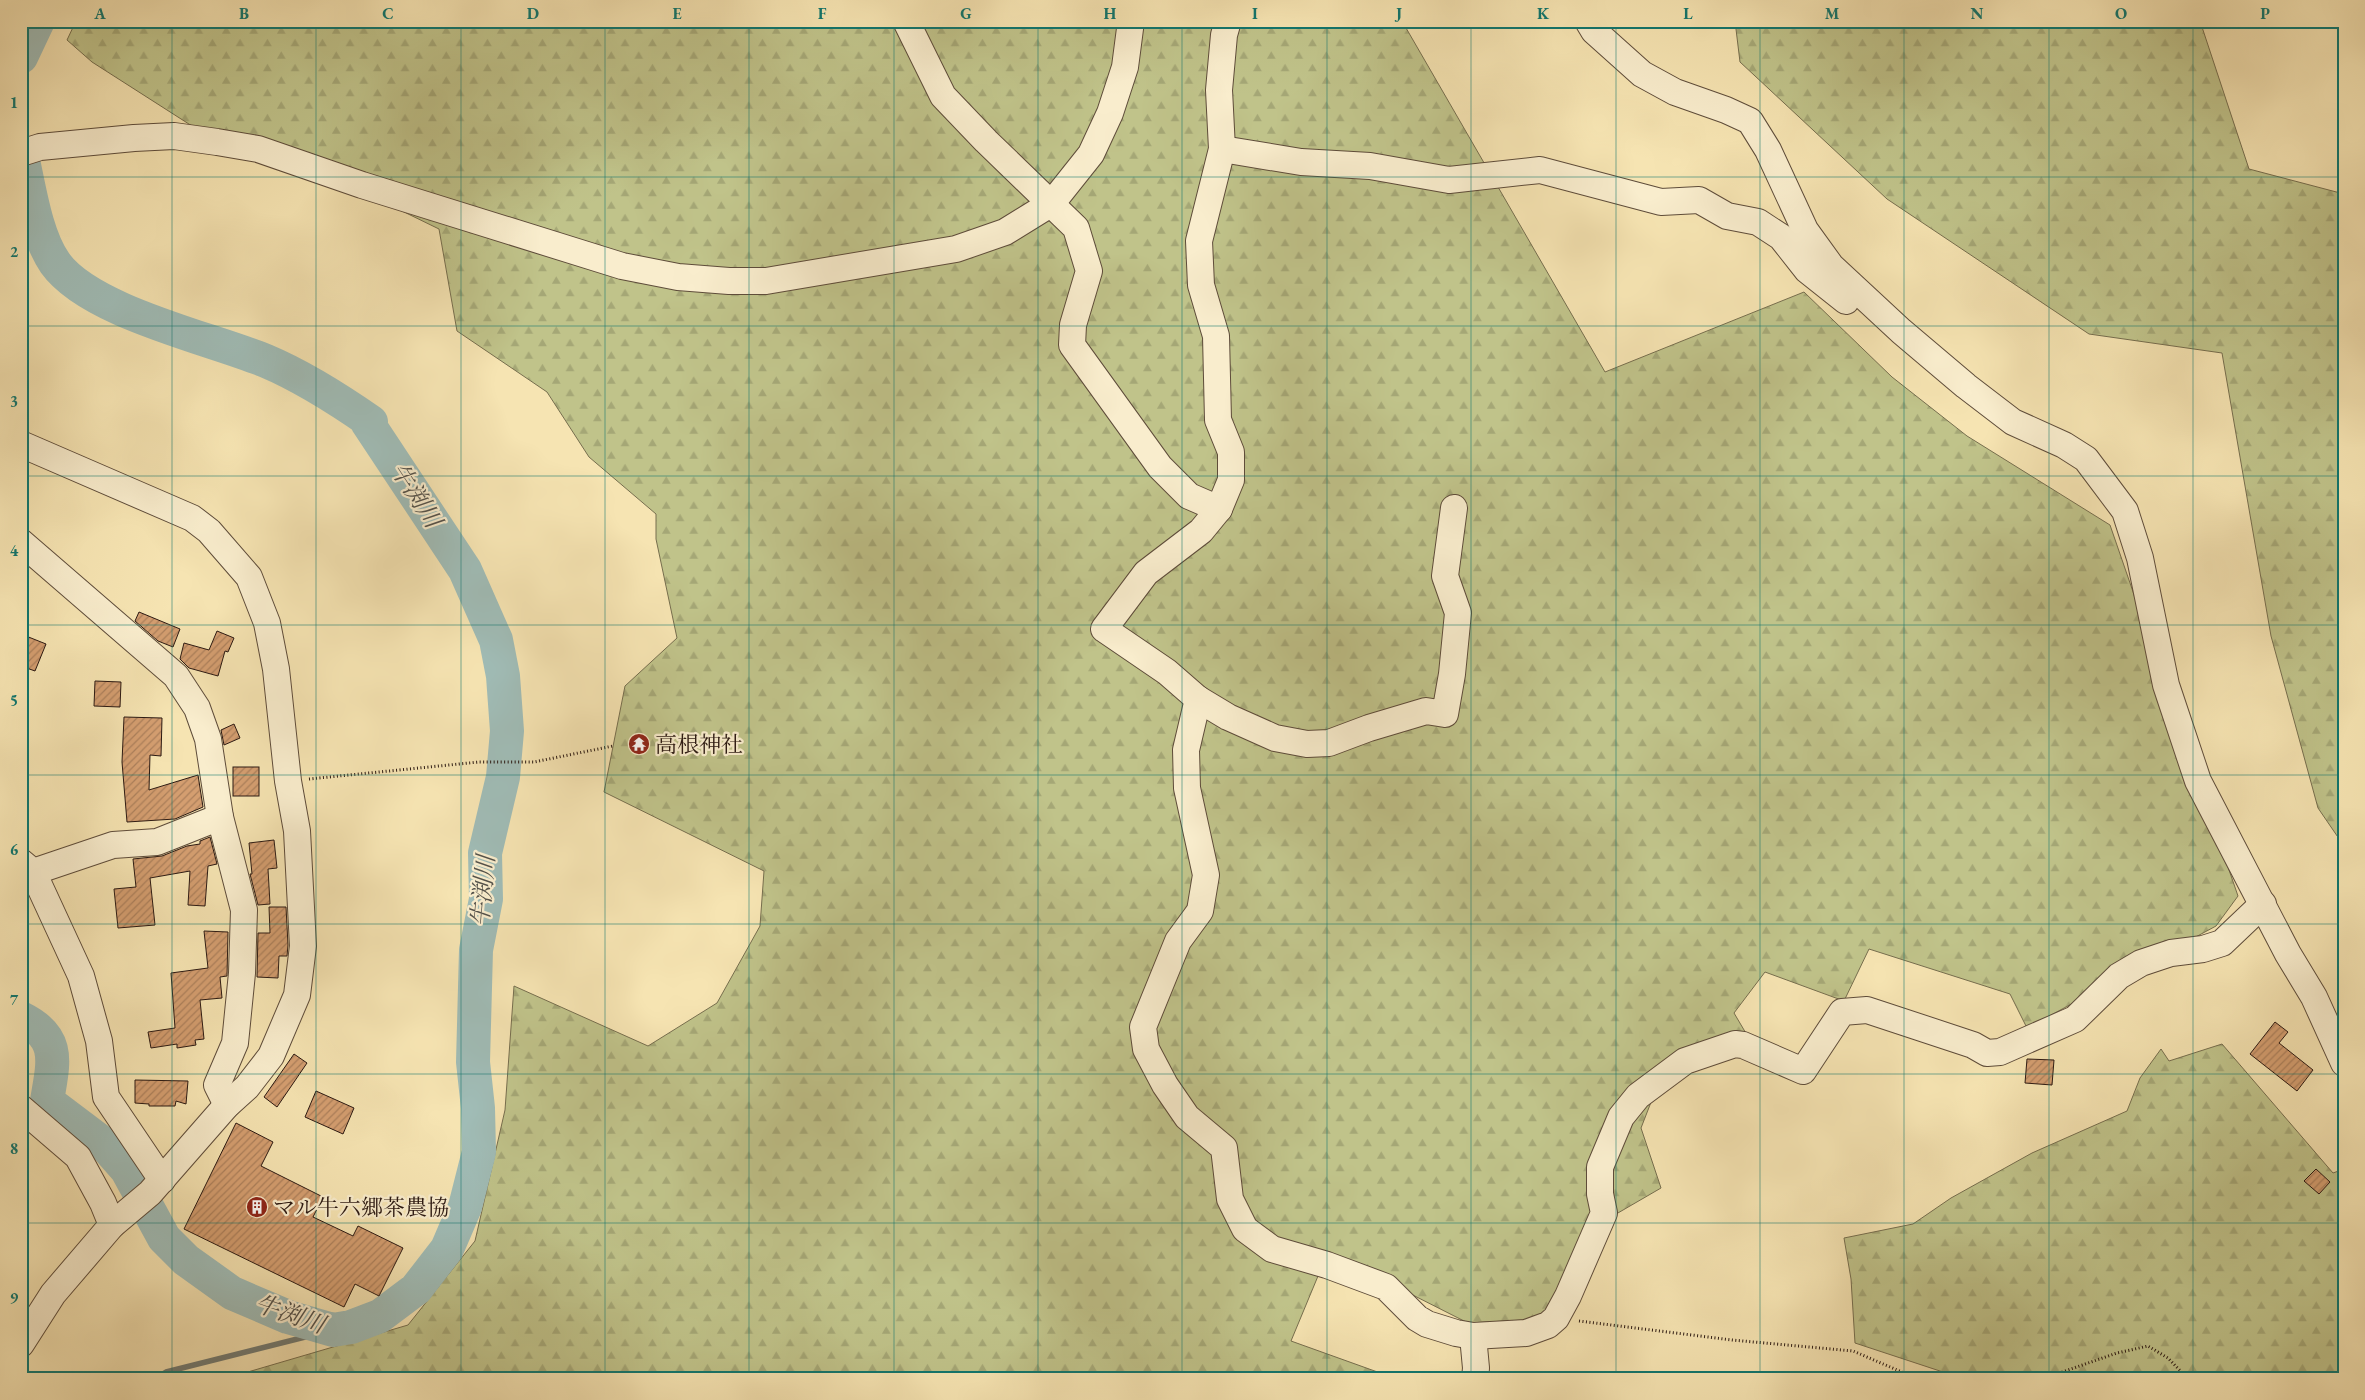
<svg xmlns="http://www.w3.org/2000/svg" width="2365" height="1400" font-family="'EB Garamond','Noto Serif JP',serif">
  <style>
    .forest { fill: url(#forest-firs); stroke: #766e4e }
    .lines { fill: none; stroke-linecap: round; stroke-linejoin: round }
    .stream { stroke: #717b74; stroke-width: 5.5 }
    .river { stroke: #a0bcb6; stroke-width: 34 }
    .building { fill: url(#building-hatch); stroke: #2b1912 }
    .minor-casing { stroke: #5e4c3a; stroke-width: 28 }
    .path { stroke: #2b1912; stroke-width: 3; stroke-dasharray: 1 2.5; stroke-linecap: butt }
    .minor { stroke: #f9edcd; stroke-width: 26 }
    .grid { fill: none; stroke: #0f766e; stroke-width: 1; stroke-opacity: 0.55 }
    .labels { text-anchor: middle; stroke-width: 4.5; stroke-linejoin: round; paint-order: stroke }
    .poi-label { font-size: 22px; fill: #2b1912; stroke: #f9edcd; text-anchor: start }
    .water-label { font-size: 24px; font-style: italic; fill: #54524b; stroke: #f9edcd }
    .neatline { fill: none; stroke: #0f766e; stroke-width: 2 }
    .grid-label { font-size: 16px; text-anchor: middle; font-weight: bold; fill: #0f766e }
  </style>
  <defs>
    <pattern id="forest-firs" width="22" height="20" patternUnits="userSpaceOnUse" patternTransform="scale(1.25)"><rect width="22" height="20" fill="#c0c38a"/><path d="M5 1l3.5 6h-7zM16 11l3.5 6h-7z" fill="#a5a776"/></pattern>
    <pattern id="building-hatch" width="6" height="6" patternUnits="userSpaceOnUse" patternTransform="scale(1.25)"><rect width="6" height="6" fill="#d49e70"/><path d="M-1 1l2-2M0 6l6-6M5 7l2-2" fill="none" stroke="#ac805b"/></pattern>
  </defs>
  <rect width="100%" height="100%" fill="#f6e4b2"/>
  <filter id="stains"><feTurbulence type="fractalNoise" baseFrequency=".004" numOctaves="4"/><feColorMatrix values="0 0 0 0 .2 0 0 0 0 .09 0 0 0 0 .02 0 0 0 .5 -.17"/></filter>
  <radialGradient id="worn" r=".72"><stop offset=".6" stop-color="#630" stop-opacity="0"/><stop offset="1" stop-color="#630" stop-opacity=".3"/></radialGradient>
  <g class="forest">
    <path d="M76,21H1402L1605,372L1804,292L1892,377L1967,436L2110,525L2238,896L2216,926L2027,1028L2010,994L1869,949L1844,1001L1765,972L1734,1013L1747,1035L1660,1079L1641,1128L1661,1188L1611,1217L1544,1319L1468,1323L1328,1252L1291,1341L1397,1379H224L408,1325L475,1241L505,1110L514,986L648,1046L717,1003L760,926L764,871L604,792L625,686L677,638L656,539V514L589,457L547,392L457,331L439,229L287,155L217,142L92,62L67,40Z"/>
    <path d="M1735,21H2200L2249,169L2344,194V846L2318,808L2271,636L2222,353L2089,334L1887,199L1740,62Z"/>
    <path d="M21,878L25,880L27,951L21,953Z"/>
    <path d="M2222,1044L2333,1173L2344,1169V1379H1948L1949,1374L1855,1343L1851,1279L1844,1238L1913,1224L1951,1198L2032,1153L2127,1111L2140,1078L2161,1049L2169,1061Z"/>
  </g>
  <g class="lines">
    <path class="stream" d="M155,1379L166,1372L333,1330"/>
    <g class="river">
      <path d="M21,57L38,21"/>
      <path d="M21,151C29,186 35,234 55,263C90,312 210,338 266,361C304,377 338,399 371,422H367L465,570L496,640L503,676L507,731L503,777L485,853L486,899L476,950L473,1062L478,1108L479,1152L465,1207L447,1249L416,1289L380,1316L351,1327L333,1330L288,1317L232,1293L186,1260L164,1238L127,1170L104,1144L47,1101C53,1063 62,1038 21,1018"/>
    </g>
  </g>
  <g class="building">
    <path d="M139,612L180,629L173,647L158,641L135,621Z"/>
    <path d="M217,631L234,638L228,652L225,651L218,676L189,668L180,659L184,643L209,650Z"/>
    <path d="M21,634L46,644L35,671L21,666Z"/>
    <path d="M95,681L121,682L120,707L94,706Z"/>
    <path d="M124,717L162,718L161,756L150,755L149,790L198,775L203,807L175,819L127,822L122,762Z"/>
    <path d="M234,724L240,738L224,745L221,730Z"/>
    <rect x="233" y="767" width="26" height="29"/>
    <path d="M210,837L217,864L208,866L205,906L188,905L190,871L150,878L155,925L118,928L114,889L136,887L133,859L162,856L187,846L200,844V841Z"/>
    <path d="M274,840L277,868L268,869L270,904L258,905L250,874H252L249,843Z"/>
    <path d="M269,907H286L288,945L287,956H279L278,978L257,977L258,933H270Z"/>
    <path d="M204,931L228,932L227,976L220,977L222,998L200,1000L204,1039L195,1040L196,1045L177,1048V1044L151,1048L148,1032L175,1028L171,973L208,968Z"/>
    <path d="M2275,1022L2288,1032L2279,1043L2313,1070L2297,1091L2250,1054Z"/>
    <path d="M294,1054L307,1063L277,1107L264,1097Z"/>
    <path d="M2027,1059L2054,1060L2052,1085L2025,1083Z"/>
    <path d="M135,1080L188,1081L186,1104L176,1101L175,1106H149V1104L135,1103Z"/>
    <path d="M316,1091L354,1108L343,1134L305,1117Z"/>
    <path d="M236,1123L273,1142L261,1166L323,1197L313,1217L353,1236L358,1226L403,1248L379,1296L355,1284L344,1307L184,1229Z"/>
    <path d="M2316,1169L2330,1182L2319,1194L2304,1181Z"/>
  </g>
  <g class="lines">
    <g class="minor-casing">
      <g id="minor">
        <path d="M906,21L943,96L986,141L1076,228L1089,271L1073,325L1072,345L1160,467L1189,496L1219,509"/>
        <path d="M1228,21L1224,35L1219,90L1222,149L1199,241L1201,285L1216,336L1218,420L1231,452V480L1219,509L1201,531L1146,573L1104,629L1167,672L1198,699L1228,717L1275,738L1307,744L1329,743L1369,728L1426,711L1445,714L1452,674L1458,613L1445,576L1454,508"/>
        <path d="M1588,21L1594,31L1642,74L1675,92L1726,110L1750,121L1768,150L1805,230L1831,266L1901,331L1966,386L2013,422L2064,445L2086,459L2125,511L2140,558L2166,685L2198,781L2288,954L2314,997L2344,1063"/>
        <path d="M1222,149L1301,162L1370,166L1449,180L1540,170L1661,202L1699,200L1727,216L1758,222L1781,237L1807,270L1846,301"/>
        <path d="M21,153L40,147L134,138L174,136L217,142L258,149L362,185L622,266L678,277L729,281H766L956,249L1005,232L1052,203L1091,154L1110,113L1125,67L1131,21"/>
        <path d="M21,444L192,518L209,531L249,577L267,623L276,669L288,781L297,831L303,946L297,995L271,1056L247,1087L227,1105L150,1193L112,1225L53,1294L21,1344"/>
        <path d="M21,542L176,676L197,708L208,739L220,817L244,910L242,973L235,1043L217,1085L227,1105"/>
        <path d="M1198,699L1186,750L1187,788L1206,875L1200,911L1178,941L1143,1027L1146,1049L1165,1085L1187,1117L1224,1148L1230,1199L1245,1229L1272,1249L1327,1265L1386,1287L1417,1318L1427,1324L1456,1333L1473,1336L1526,1333L1548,1325L1556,1318L1568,1296L1604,1213L1600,1194V1167L1621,1117L1638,1096L1685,1061L1735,1044L1743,1045L1803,1071L1842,1012L1867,1010L1973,1045L1987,1053L2000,1052L2075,1019L2119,976L2141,963L2171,953L2203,949L2222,943L2263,904"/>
        <path d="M21,862L33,872L113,845L157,842L220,817"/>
        <path d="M33,872L81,976L99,1041L106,1097L162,1180"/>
        <path d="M21,1108L78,1157L103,1203L112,1225"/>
        <path d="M1473,1336L1476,1368L1475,1379"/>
      </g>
    </g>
    <g class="path">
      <path d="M309,779L479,762H534L613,746"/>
      <path d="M1579,1321L1732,1340L1853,1351L1918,1379"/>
      <path d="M2042,1379L2117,1353L2148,1346L2168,1358L2188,1379"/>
    </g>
    <use href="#minor" class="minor"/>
  </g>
  <path class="grid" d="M172,21V1379M316,21V1379M461,21V1379M605,21V1379M749,21V1379M894,21V1379M1038,21V1379M1182,21V1379M1327,21V1379M1471,21V1379M1616,21V1379M1760,21V1379M1904,21V1379M2049,21V1379M2193,21V1379M21,177H2344M21,326H2344M21,476H2344M21,625H2344M21,775H2344M21,924H2344M21,1074H2344M21,1223H2344"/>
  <defs>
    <g id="temple-disc" transform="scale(1.125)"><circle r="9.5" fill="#8f2418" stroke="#f9edcd"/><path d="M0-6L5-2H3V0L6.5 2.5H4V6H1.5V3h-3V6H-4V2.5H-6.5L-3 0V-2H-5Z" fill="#fff"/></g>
    <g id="building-disc" transform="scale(1.125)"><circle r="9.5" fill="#8f2418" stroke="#f9edcd"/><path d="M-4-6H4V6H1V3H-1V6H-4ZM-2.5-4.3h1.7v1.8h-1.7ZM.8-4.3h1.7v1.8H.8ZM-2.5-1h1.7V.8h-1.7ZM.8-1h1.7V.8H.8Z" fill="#fff"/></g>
  </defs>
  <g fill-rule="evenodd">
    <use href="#temple-disc" x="639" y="744"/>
    <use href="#building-disc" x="257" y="1207"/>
  </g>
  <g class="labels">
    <g class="poi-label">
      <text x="655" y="752">高根神社</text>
      <text x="273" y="1215">マル牛六郷茶農協</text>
    </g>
    <g class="water-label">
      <text transform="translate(416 495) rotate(57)" y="8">牛渕川</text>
      <text transform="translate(483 891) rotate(-85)" y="8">牛渕川</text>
      <text transform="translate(290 1314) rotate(19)" y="8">牛渕川</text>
    </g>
  </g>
  <rect width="2365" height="1400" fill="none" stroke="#f6e4b2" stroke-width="55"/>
  <rect x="28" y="28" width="2310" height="1344" class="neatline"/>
  <g class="grid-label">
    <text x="100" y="19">A</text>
    <text x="244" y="19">B</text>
    <text x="388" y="19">C</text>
    <text x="533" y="19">D</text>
    <text x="677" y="19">E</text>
    <text x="822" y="19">F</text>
    <text x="966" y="19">G</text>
    <text x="1110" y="19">H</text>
    <text x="1255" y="19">I</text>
    <text x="1399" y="19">J</text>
    <text x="1543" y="19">K</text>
    <text x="1688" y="19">L</text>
    <text x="1832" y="19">M</text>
    <text x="1977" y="19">N</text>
    <text x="2121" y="19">O</text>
    <text x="2265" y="19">P</text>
    <text x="14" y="108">1</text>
    <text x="14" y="257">2</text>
    <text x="14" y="407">3</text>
    <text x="14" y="556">4</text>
    <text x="14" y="706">5</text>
    <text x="14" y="855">6</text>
    <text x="14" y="1005">7</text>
    <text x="14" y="1154">8</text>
    <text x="14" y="1303">9</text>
  </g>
  <rect width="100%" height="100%" filter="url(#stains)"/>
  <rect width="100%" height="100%" fill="url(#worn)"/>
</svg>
